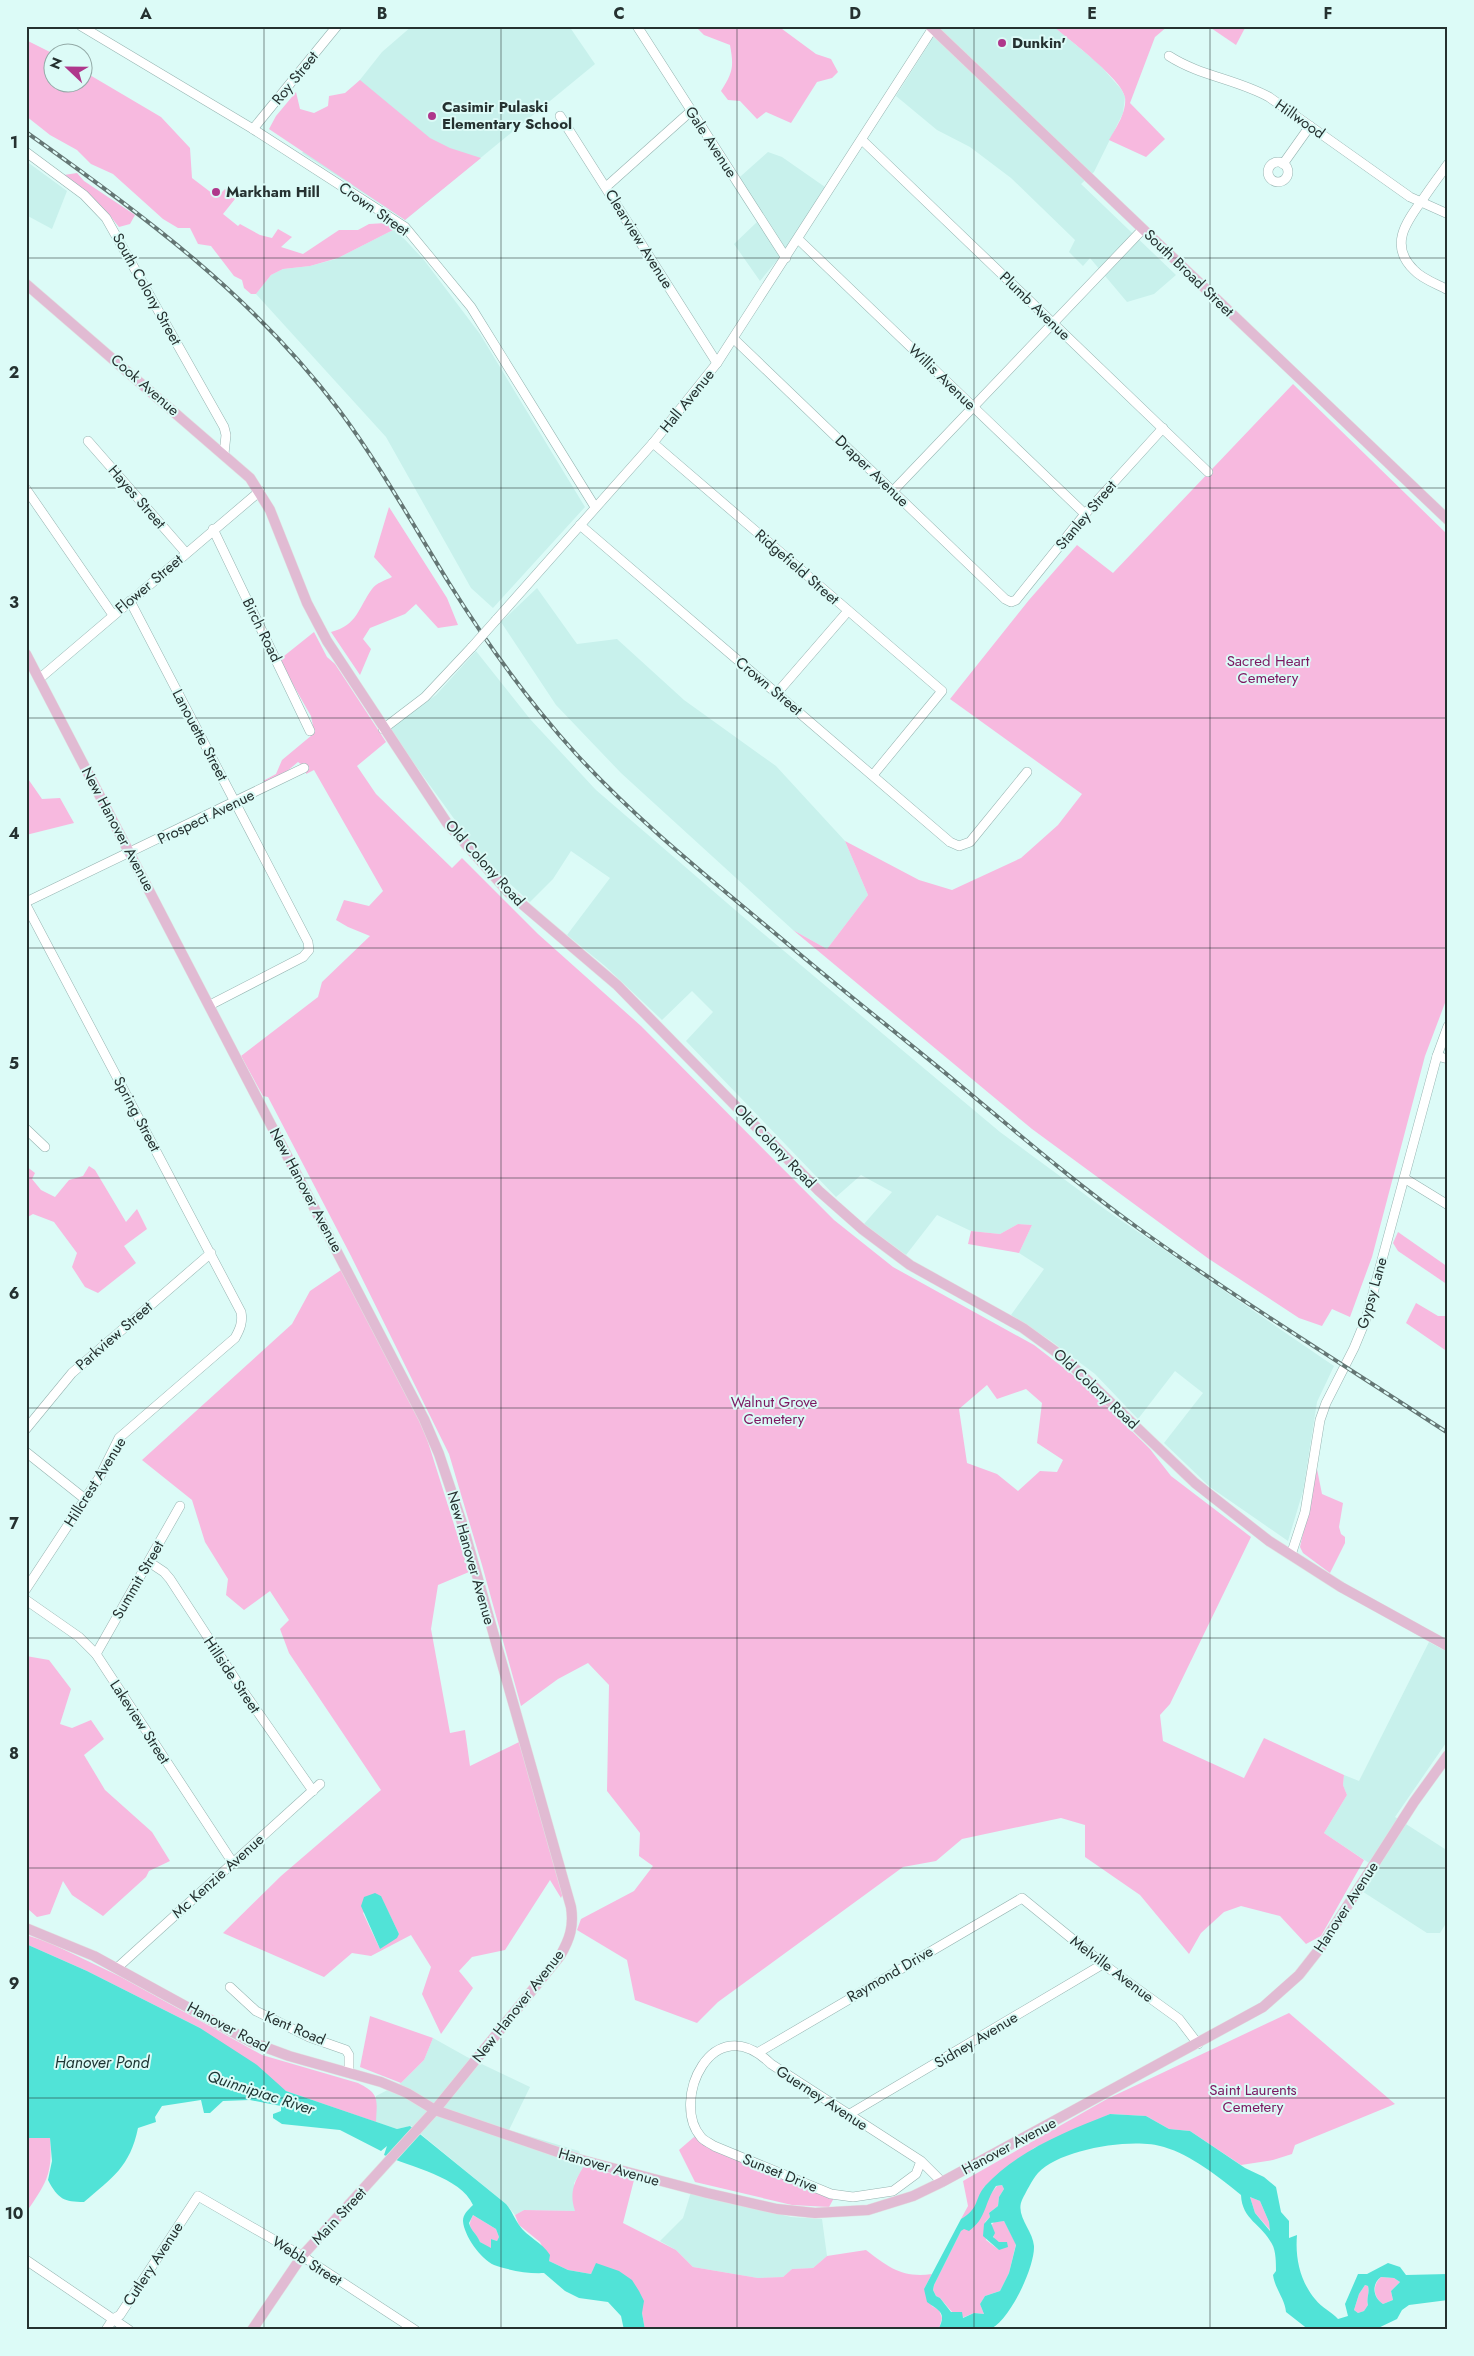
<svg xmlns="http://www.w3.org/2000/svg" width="1474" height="2356" font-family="Jost,sans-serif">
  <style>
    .built { fill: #c8f1ec }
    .green { fill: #f7b9df; fill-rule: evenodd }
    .water { fill: #51e3d7; fill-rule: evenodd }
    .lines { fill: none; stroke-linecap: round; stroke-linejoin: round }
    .minor-casing { stroke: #96b4b1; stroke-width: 10 }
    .major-casing { stroke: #e0e2e2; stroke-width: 11 }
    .minor { stroke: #fff; stroke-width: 9 }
    .major { stroke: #e1bbd3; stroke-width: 10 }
    .rail-casing { stroke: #647674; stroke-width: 4 }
    .rail { stroke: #dcfbf7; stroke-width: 2; stroke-dasharray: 5.5; stroke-linecap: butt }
    .minor-bridge-casing { stroke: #96b4b1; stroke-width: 10; stroke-linecap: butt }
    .minor-bridge { stroke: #fff; stroke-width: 9 }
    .grid { fill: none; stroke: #253130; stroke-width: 1; stroke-opacity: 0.55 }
    .poi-dot { fill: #af378b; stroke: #dcfbf7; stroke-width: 2 }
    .labels { text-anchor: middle; stroke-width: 4; stroke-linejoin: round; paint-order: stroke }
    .poi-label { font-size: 15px; font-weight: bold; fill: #253130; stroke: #dcfbf7; text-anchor: start }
    .street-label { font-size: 15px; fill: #253130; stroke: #dcfbf7 }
    .park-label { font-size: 15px; fill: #7b1760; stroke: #dcfbf7 }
    .water-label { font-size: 16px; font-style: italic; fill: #1c3432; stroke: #dcfbf7 }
    .neatline { fill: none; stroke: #253130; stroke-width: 2 }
    .grid-label { font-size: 16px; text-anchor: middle; font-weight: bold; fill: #253130 }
  </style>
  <rect width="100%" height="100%" fill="#dcfbf7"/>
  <g class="built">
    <path d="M412,26H569L595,64L405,220L302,153L382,52Z"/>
    <path d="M930,26H1053L1099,64L1121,89L1125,97L1123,113L1094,172L1081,184L1176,275L1154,294L1127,302L1090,258L1083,266L1069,252L1075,240L1011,178L970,147L937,130L896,96L929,44Z"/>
    <path d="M768,152L782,157L825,187L788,247L760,281L734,244L757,222L732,184Z"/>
    <path d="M26,161L67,191L52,229L26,215Z"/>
    <path d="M395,229L424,260L480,334L585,507L493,608L471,588L386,437L256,294L271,275L283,269L310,266L336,259Z"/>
    <path d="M537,588L577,644L617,639L684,700L776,766L845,841L868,895L827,949L793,930L621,773L556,705L501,622Z"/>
    <path d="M476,651L530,719L596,790L741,915L1000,1132L1106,1210L1334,1366L1317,1402L1303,1491L1288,1541L1210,1487L1164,1443L1203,1393L1175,1371L1138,1419L1095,1374L1051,1341L1011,1315L1044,1269L1019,1253L1032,1225L1018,1224L1000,1234L971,1231L937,1215L906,1255L864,1224L892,1192L861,1175L836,1197L686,1041L713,1012L692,991L662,1020L605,966L567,935L610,878L571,851L553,879L530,902L484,860L389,729L436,695Z"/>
    <path d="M1429,1642L1448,1652V1740L1395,1817L1448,1851V1920L1440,1933H1427L1354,1886L1369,1863L1324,1833L1347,1795L1343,1785L1344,1775L1359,1781Z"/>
    <path d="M433,2038L467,2057L530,2087L509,2130L579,2151L584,2166L574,2183L575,2211L524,2210L515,2215L506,2204L411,2126L397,2129L376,2122V2096L401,2083L424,2060Z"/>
    <path d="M691,2192L791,2217L822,2219L827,2256L813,2268L792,2269L783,2277L758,2278L693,2267L676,2250L660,2241L683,2218Z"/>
  </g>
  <g class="green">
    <path d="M695,26H778L816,54L831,59L838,72L832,78L817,82L791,123L766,112L757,119L740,101L728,100L721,91C733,72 734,67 730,45L704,35Z"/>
    <path d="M1053,26H1168L1155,37L1130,103L1165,139L1146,157L1109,140C1116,128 1127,112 1125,97C1121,78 1069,40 1053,26Z"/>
    <path d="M1208,26H1246L1236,45Z"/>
    <path d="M26,40L52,53V82H82L83,71L161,117L190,148L192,178L217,197L225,189L235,199L223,214L238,226L240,224L260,235L272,238L278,229L292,237L281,247L303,254L339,230H358L369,224L386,223L395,229L338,258L310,266L283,269L271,275L256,294H251L244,288L242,280L234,276L211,246L198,244L190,228H178L163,219L113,174L91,164L77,150L50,135L26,116Z"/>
    <path d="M360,80L430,138L450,148L481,158L405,220L269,129L276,116L296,92L300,109L314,113L328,106L329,96L345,93Z"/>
    <path d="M77,173L84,181L135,215L130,224L119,227L107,212L68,181L64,175Z"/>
    <path d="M1293,384L1448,535V995L1425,1056L1372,1257L1350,1317L1332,1309L1322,1326L1299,1318L1209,1259L1032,1129L793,930L827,949L868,895L845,841L919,880L952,890L1021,858L1058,825L1082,794L950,699L1029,600L1077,545L1113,573Z"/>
    <path d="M389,507L447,598L458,625L438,628L416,604L405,614L370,628L363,639L371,649L360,675L331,632C358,625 358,608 372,589C376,583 386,580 392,577L374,557Z"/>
    <path d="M314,632L327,657L335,664L386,742L357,766L376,794L452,868L462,858L538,934L641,1026L834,1220L893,1267L1034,1345L1082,1382L1150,1449L1171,1476L1251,1537L1170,1704L1160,1715L1163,1741L1244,1778L1264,1738L1344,1775L1343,1785L1347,1795L1324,1833L1364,1860L1321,1936L1306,1944L1280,1916L1241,1906L1224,1912L1201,1933L1189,1954L1140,1895L1085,1857V1825L1061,1818L962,1839L936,1861L903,1867L718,2002L697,2023L635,2000L627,1960L577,1930L581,1919L634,1891L653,1866L639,1856L640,1833L607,1791L609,1685L588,1663L558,1679L521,1706L482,1565L449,1454L351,1256L268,1097L263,1096L241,1056L318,997L322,982L370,936L348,927L336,920L344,900L369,906L383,891L314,770L306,774V768L298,762L286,772L267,782L263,781L276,774L282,760L312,735L313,726L311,716L279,660ZM987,1385L997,1399L1026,1389L1042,1403L1037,1443L1063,1460L1057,1472L1040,1471L1018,1491L997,1474L967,1463L959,1409Z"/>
    <path d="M26,776L42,799L60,798L74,823L26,835Z"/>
    <path d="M26,1166L35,1173L32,1179L41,1190L55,1197L69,1180L83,1176L89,1166L95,1170L126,1222L137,1209L147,1229L124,1246L136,1263L98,1293L85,1287L72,1267L77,1253L54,1222L33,1214L26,1218Z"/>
    <path d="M1018,1224L1032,1225L1019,1253L968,1244L971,1231L1000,1234Z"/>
    <path d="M1398,1232L1448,1267V1285L1398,1251L1393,1243Z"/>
    <path d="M341,1270L422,1423L469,1572L438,1585L431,1629L450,1733L465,1730L470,1766L519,1742L564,1891L561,1898L550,1880L505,1950L472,1957L459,1971L473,1988L441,2034L422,1994L431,1967L411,1935L371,1956L352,1953L324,1977L223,1933L281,1876L381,1790L289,1653L280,1629L289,1620L270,1591L244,1610L226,1595L228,1579L205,1542L192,1500L142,1460L292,1324L310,1291ZM380,1895L399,1934L380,1949L363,1913Z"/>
    <path d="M1416,1303L1438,1316H1446L1448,1312V1352L1406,1323Z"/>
    <path d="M1317,1469L1322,1494L1343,1503L1339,1527L1341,1534L1345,1537V1543L1330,1573L1303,1553L1300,1547Z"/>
    <path d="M26,1656L49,1660L71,1689L60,1724L72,1728L91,1720L104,1739L84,1755L105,1790L152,1832L170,1861L149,1871L146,1877L103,1916L72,1895L63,1881L50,1914L37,1917L27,1908Z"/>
    <path d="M26,1935L48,1942L121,1977L262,2055L358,2083C380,2094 377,2099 376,2122L286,2091L200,2028L87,1971L26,1944Z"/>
    <path d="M1289,2013L1395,2104L1295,2145L1292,2154L1273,2160L1241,2165L1190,2131L1169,2129L1146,2116L1110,2114L1034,2148L984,2187L972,2213L961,2219L968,2206L963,2181L1107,2099Z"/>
    <path d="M370,2016L433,2038L424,2060L401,2083L360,2067Z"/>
    <path d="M694,2137L834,2198L829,2207L792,2205L695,2182L679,2150Z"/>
    <path d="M26,2138H50C53,2175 46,2183 26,2213Z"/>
    <path d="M584,2166L634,2180L623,2223L676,2250L693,2267L758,2278L783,2277L792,2269L813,2268L827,2256L866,2250C889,2268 903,2278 932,2274L924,2289L932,2306L939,2310L942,2318L939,2329L645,2330L642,2313L596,2264L591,2274L568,2270L549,2261L540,2242L519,2225L515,2215L524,2210L575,2211C569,2193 574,2182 584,2166Z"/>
    <path d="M1002,2185L1004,2189L999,2197L998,2206L989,2213L990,2217L985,2222L986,2240L999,2250V2242L994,2239L991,2226L994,2222L1004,2221L1016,2244L1009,2273L1000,2291L985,2296L980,2304L984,2314L974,2313L962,2318L956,2312H952L940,2298L936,2296L933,2290L934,2285L961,2231L997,2186Z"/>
    <path d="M1250,2197L1260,2201L1269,2222L1271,2231L1255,2213Z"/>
    <path d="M473,2215L496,2229L499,2237L497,2241L491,2239V2249L480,2242C475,2229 465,2230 473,2215Z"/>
    <path d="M1381,2277L1394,2278L1400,2282L1391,2291L1393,2300L1383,2304C1373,2297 1372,2285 1381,2277Z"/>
    <path d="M1365,2285L1368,2286C1370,2293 1366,2298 1368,2305L1364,2311L1358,2313L1354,2310L1359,2294Z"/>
  </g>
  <g class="water">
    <path d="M375,1893L381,1896L399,1934L397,1938L380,1949L361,1906L364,1897Z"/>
    <path d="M26,1944L87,1971L200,2028L257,2065L286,2091L397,2129L410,2126L506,2204C512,2211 514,2218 519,2225C527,2237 542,2242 550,2255L549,2261L568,2270L591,2274L596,2263L619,2271L632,2280L639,2291L644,2301L642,2313L645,2330H624L621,2316L608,2302L579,2298L565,2291L544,2273C528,2274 508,2270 494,2265C481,2259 464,2236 463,2221C463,2214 468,2210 473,2205C461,2177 410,2167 384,2155L387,2146L381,2151L340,2130L282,2124L273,2118V2114L281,2111V2106L250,2100L223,2101L210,2113H204L201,2100L162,2106L155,2117L156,2122L138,2128C130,2167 112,2178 84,2202C64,2202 58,2199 48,2180L52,2161L50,2138H26ZM473,2215L496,2229L499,2237L497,2241L491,2239V2248L480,2242C477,2234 471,2231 469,2223Z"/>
    <path d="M1110,2114L1146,2116L1169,2129L1190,2131L1245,2168L1264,2177L1276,2187L1281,2212L1289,2221V2238L1297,2235C1295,2258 1300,2281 1315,2299C1322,2308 1332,2312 1338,2319L1348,2316L1345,2304L1358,2274H1367L1388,2263L1400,2267L1406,2275L1448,2274V2300L1409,2305L1402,2310L1397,2319L1374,2330H1309L1286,2312C1285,2299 1275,2289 1273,2275L1276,2271C1276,2263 1276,2251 1272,2244C1262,2224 1242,2220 1241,2195C1219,2177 1191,2155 1164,2147C1133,2137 1060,2149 1038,2173C1032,2180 1026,2192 1022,2200C1015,2216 1033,2230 1034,2246C1035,2267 1009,2323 988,2330C979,2333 949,2330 938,2330C947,2313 940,2311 927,2302L924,2289L961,2219C980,2208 974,2199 985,2186C1017,2151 1067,2131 1110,2114ZM1002,2185L1004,2189L999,2197L998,2206L989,2213L990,2217L984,2224L983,2236L999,2250L1008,2247L1007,2242H999L993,2237L995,2233L991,2223L1004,2221L1016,2245L1009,2273L1000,2291L985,2296L980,2304L984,2314L974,2313L963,2318L962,2312H951L940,2298L936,2296L933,2290L934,2285L961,2231L964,2229L969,2231C987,2218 984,2203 996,2186ZM1250,2197L1260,2201L1269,2222L1270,2231L1255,2213ZM1381,2277L1394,2278L1400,2282L1391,2291L1393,2300L1383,2304C1373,2298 1371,2284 1381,2277ZM1365,2285L1368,2286C1370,2293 1366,2298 1368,2305L1364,2311L1358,2313L1354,2310L1359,2294Z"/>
  </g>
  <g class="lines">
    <g class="minor-casing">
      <g id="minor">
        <path d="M81,26L253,129L405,227L471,307L595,507"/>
        <path d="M637,26L786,258"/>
        <path d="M1169,56C1200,76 1236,79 1269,97L1410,197L1448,214"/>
        <path d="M560,116L717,363"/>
        <path d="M253,129L337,26"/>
        <path d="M862,140L1208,472"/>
        <path d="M26,152L84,195L106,218L224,427L226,435L224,454"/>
        <circle cx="1278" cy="172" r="10"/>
        <path d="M1283,164L1310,126"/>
        <path d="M1448,164C1440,175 1431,187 1423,199C1407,221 1388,245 1414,270C1422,279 1437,284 1448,290"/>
        <path d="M606,187L691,111"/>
        <path d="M798,239L1085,514"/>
        <path d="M734,339L1005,599L1011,602L1016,600L1085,514L1163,428"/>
        <path d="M88,441L186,553"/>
        <path d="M653,443L942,691L873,775"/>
        <path d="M26,489L113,615"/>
        <path d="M893,491L1143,229"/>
        <path d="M580,525L950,842L959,846L970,842L1027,772"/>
        <path d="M213,529L310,731"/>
        <path d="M130,601L308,942L309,950L303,957L210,1005"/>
        <path d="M496,620L653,443L717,363L933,28"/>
        <path d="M39,679L260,491"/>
        <path d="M777,693L848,611"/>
        <path d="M383,729L425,697L472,647"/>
        <path d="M26,902L304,768"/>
        <path d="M26,905L241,1312C243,1322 240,1329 235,1338L119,1438L99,1478L26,1589"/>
        <path d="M1437,1056L1448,1059"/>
        <path d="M26,1129L45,1147"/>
        <path d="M1404,1178L1448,1205"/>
        <path d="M26,1429L72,1373L211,1253"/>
        <path d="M26,1452L85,1499"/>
        <path d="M1291,1555L1305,1512L1320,1420L1326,1403L1354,1348L1366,1319L1437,1056L1448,1026"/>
        <path d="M149,1562L164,1572L170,1579L243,1691L313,1791"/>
        <path d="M26,1600L79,1637L96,1654L233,1863"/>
        <path d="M96,1654L180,1506"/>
        <path d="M117,1968L320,1784"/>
        <path d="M230,1987L256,2011L309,2037L346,2050L349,2055V2072"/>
        <path d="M759,2052L1022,1898L1103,1964L1179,2019L1198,2044"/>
        <path d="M848,2115L1103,1964"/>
        <path d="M921,2161L916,2174L893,2191L853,2197L831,2194L714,2146C710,2143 704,2141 701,2137C670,2102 712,2006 771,2064L921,2161L942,2182"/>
        <path d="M26,2260L129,2330"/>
        <path d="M106,2330L113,2319L120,2315L198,2196L302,2256L415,2330"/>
      </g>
    </g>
    <g class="major-casing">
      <g id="major">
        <path d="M930,26L1448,520"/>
        <path d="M26,284L250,478L270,510L307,603L327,641L447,823L509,893L617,985L819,1191L862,1229L910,1265L1023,1328L1063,1357L1195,1483L1269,1541L1341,1587L1448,1646"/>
        <path d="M26,654L424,1419L439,1454L463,1526L571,1907C574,1926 570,1939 560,1956L435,2110L302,2256L252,2330"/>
        <path d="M26,1928L94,1956L251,2042L289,2056L381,2082L407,2093L435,2110L578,2159L707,2193L777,2209L815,2213L868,2210L913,2196L942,2182L1263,2007L1299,1975L1321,1947L1414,1802L1448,1755"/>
      </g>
    </g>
    <use href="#minor" class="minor"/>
    <use href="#major" class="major"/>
    <g class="rail-casing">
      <path id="rail" d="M26,132C142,214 252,295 339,410C380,465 413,525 449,583C487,644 529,702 577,755C643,827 722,888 796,951C848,995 902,1037 955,1081C1015,1131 1074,1182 1138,1228C1238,1300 1344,1365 1448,1433"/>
    </g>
    <use href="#rail" class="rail"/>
    <g class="minor-bridge-casing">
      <path id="minor-bridge" d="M472,647L496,620"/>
    </g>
    <use href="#minor-bridge" class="minor-bridge"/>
  </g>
  <path class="grid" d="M264,26V2330M501,26V2330M737,26V2330M974,26V2330M1210,26V2330M26,258H1448M26,488H1448M26,718H1448M26,948H1448M26,1178H1448M26,1408H1448M26,1638H1448M26,1868H1448M26,2098H1448"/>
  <g class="poi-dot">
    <circle cx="1002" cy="43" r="5"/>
    <circle cx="432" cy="116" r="5"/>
    <circle cx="216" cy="192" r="5"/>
  </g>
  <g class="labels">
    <g class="poi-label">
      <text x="1012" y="48">Dunkin'</text>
      <text x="442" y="112">Casimir Pulaski<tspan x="442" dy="17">Elementary School</tspan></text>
      <text x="226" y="197">Markham Hill</text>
    </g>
    <g class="street-label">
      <text transform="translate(295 78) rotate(-51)" y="5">Roy Street</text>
      <text transform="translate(1300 119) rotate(35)" y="5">Hillwood</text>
      <text transform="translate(711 142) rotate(57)" y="5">Gale Avenue</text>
      <text transform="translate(374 209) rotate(35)" y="5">Crown Street</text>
      <text transform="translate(639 239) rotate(58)" y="5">Clearview Avenue</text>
      <text transform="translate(1189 273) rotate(44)" y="5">South Broad Street</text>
      <text transform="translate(147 289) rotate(61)" y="5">South Colony Street</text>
      <text transform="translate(1035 306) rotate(44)" y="5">Plumb Avenue</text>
      <text transform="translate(942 377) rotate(44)" y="5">Willis Avenue</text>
      <text transform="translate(145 385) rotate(41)" y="5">Cook Avenue</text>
      <text transform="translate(687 401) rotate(-51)" y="5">Hall Avenue</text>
      <text transform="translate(872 471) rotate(44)" y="5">Draper Avenue</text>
      <text transform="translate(137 497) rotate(49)" y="5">Hayes Street</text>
      <text transform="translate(1086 515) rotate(-50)" y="5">Stanley Street</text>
      <text transform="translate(797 567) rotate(41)" y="5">Ridgefield Street</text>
      <text transform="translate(149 584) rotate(-40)" y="5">Flower Street</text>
      <text transform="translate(262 630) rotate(64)" y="5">Birch Road</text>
      <text transform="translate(769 686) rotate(40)" y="5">Crown Street</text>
      <text transform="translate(200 735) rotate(62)" y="5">Lanouette Street</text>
      <text transform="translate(206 817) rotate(-26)" y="5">Prospect Avenue</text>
      <text transform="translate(118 829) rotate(62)" y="5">New Hanover Avenue</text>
      <text transform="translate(485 863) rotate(48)" y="5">Old Colony Road</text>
      <text transform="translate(137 1114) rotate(62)" y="5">Spring Street</text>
      <text transform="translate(775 1146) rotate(46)" y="5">Old Colony Road</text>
      <text transform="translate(306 1190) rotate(62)" y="5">New Hanover Avenue</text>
      <text transform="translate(1372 1293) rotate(-74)" y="5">Gypsy Lane</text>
      <text transform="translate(114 1336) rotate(-41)" y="5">Parkview Street</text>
      <text transform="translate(1096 1389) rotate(43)" y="5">Old Colony Road</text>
      <text transform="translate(95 1482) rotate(-58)" y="5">Hillcrest Avenue</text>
      <text transform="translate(471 1558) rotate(74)" y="5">New Hanover Avenue</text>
      <text transform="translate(138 1580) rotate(-60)" y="5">Summit Street</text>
      <text transform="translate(232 1675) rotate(56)" y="5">Hillside Street</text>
      <text transform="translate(140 1722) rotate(57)" y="5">Lakeview Street</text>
      <text transform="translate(218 1876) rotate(-42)" y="5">Mc Kenzie Avenue</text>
      <text transform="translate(1346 1907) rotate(-57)" y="5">Hanover Avenue</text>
      <text transform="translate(1112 1969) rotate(37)" y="5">Melville Avenue</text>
      <text transform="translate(890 1974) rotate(-30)" y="5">Raymond Drive</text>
      <text transform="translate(518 2006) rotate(-52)" y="5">New Hanover Avenue</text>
      <text transform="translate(228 2027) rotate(28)" y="5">Hanover Road</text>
      <text transform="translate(295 2028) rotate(23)" y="5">Kent Road</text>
      <text transform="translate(976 2040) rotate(-31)" y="5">Sidney Avenue</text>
      <text transform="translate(822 2098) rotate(33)" y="5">Guerney Avenue</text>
      <text transform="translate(1009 2146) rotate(-28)" y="5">Hanover Avenue</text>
      <text transform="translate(609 2167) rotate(16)" y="5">Hanover Avenue</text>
      <text transform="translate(780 2173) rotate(22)" y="5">Sunset Drive</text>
      <text transform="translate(339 2216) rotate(-47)" y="5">Main Street</text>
      <text transform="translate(307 2261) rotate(32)" y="5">Webb Street</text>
      <text transform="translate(153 2264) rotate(-57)" y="5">Cutlery Avenue</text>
    </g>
    <g class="park-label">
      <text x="1268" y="666">Sacred Heart<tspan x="1268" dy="17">Cemetery</tspan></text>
      <text x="774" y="1407">Walnut Grove<tspan x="774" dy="17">Cemetery</tspan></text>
      <text x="1253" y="2095">Saint Laurents<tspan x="1253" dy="17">Cemetery</tspan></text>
    </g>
    <g class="water-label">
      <text x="102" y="2068">Hanover Pond</text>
      <text transform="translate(261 2092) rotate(18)" y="6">Quinnipiac River</text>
    </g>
  </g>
  <rect width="1474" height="2356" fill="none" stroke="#dcfbf7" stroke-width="55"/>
  <g transform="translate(68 68) rotate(292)"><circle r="24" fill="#dcfbf7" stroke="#93aaa7"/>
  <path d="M0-4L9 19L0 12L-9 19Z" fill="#af378b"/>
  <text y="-8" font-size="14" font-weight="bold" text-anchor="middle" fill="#253130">N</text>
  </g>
  <rect x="28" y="28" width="1418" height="2300" class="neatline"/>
  <g class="grid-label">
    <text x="146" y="19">A</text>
    <text x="382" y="19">B</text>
    <text x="619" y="19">C</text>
    <text x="855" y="19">D</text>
    <text x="1092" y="19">E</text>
    <text x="1328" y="19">F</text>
    <text x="14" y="148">1</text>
    <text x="14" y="378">2</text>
    <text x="14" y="608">3</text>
    <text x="14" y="839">4</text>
    <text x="14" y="1069">5</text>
    <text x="14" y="1299">6</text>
    <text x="14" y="1529">7</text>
    <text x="14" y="1759">8</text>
    <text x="14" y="1989">9</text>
    <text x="14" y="2219">10</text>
  </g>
</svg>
